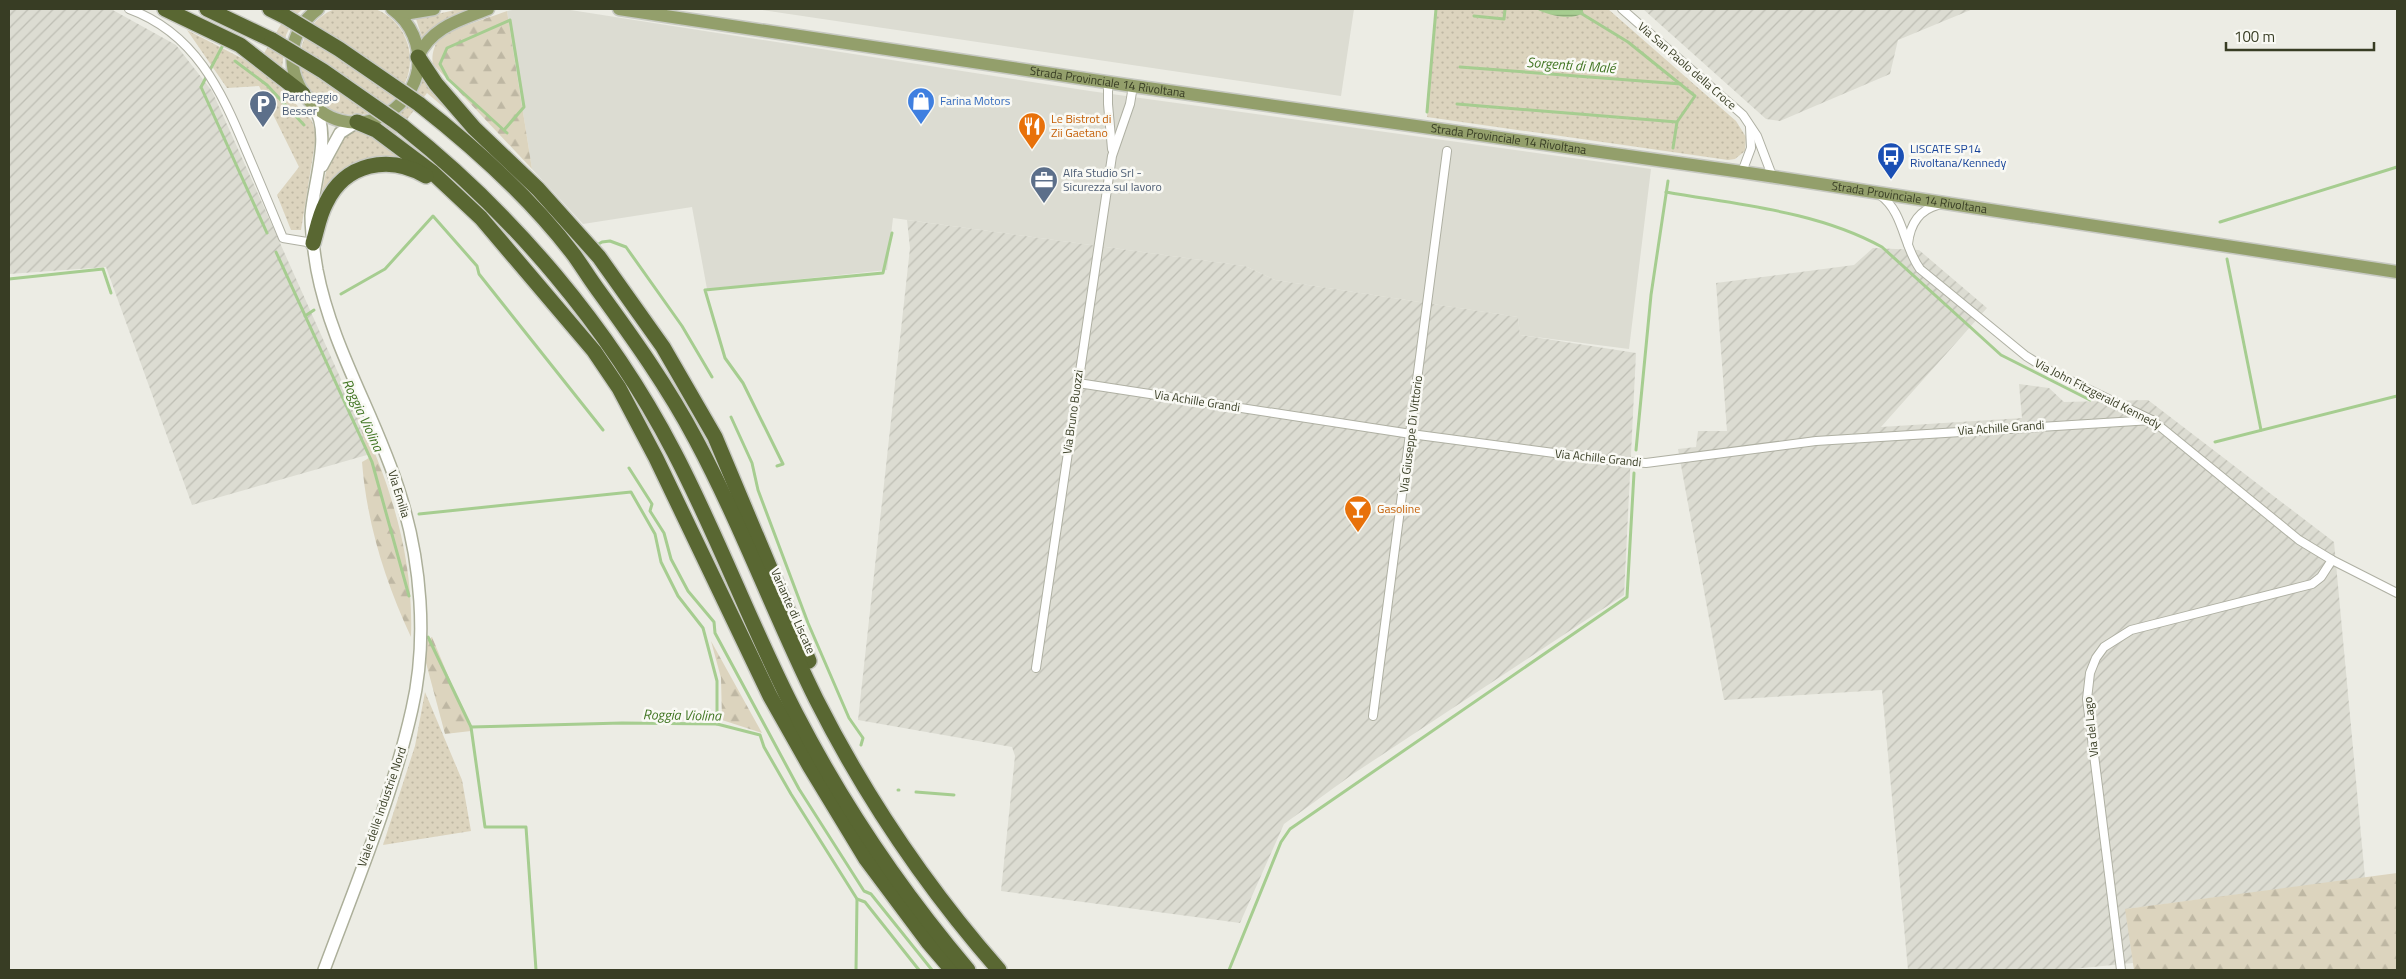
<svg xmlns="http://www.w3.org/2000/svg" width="2406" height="979" font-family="'Titillium Web',sans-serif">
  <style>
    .built { fill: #dcdcd2 }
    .industrial { fill: url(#industrial-furrows) }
    .grass { fill: url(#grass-dots) }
    .forest { fill: url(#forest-firs) }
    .water { fill: url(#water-rules) }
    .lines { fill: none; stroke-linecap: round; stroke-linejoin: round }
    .stream { stroke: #a6cd90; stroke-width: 3 }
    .street-casing { stroke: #afb0a3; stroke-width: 10 }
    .secondary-casing { stroke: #acaf9a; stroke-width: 14 }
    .primary-casing { stroke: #c7c9c2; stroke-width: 15 }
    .highway-casing { stroke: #c7c9c2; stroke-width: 18 }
    .street { stroke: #fff; stroke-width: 8 }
    .secondary { stroke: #fff; stroke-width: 11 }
    .primary { stroke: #939f6b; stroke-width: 12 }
    .highway { stroke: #596732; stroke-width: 15 }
    .highway-bridge-casing { stroke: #c7c9c2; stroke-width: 18; stroke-linecap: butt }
    .highway-bridge { stroke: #596732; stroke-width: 15 }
    .labels { text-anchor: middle; stroke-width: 5; stroke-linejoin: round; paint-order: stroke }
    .street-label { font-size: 12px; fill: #383d24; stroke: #f9f9f4 }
    .service-label { font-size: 12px; fill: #4e5e75; stroke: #f9f9f4; text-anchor: start }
    .shop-label { font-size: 12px; fill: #366cbe; stroke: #f9f9f4; text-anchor: start }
    .food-label { font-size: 12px; fill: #c56008; stroke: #f9f9f4; text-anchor: start }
    .transit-label { font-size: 12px; fill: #164399; stroke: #f9f9f4; text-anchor: start }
    .water-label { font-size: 14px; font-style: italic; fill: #407522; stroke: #f9f9f4 }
  </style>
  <defs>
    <pattern id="industrial-furrows" width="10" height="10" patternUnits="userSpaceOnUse" patternTransform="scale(1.25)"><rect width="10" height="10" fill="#dcdcd2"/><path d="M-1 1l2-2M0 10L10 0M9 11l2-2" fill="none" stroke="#bebeb4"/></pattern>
    <pattern id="grass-dots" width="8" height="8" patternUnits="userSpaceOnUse" patternTransform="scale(1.25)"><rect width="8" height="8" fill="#dcd4be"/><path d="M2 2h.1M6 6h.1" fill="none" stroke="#beb7a3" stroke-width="1.8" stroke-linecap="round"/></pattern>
    <pattern id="forest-firs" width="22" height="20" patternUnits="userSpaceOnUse" patternTransform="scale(1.25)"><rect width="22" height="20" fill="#dcd4be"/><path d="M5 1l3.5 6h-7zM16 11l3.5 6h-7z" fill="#beb7a3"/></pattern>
    <pattern id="water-rules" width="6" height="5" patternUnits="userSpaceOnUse" patternTransform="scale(1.25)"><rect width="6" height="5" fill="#a6cd90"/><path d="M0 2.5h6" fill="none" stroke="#88a875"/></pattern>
  </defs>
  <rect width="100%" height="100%" fill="#ecece4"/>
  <g class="built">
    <path d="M518,9H564L1090,91L1651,169L1629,349L1520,335L1518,317L1275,280L1245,266L893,218L887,270L707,289L692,207L583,224L532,169L507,11Z"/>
    <path d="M756,9H1354L1341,96Z"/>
  </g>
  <g class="industrial">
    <path d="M9,9H111L176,45L212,91L374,453L192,505L106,267L9,274Z"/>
    <path d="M1643,9H1973L1898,40L1890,74L1780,121L1766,119Z"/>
    <path d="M907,220L1245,266L1275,280L1518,317L1520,335L1636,353L1624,595L1353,774L1284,824L1240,923L1001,891L1015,756L1012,747L858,720L910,248Z"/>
    <path d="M1873,248L1919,250L1987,308L1881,427L2022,418L2019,384L2049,388L2064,402L2148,400L2334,542L2365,878L2126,909L2133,963L2063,970H1908L1882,690L1724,700L1678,449L1696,447L1698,431H1727L1716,283L1854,265Z"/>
  </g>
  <g class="grass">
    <circle cx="355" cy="60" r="55"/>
    <path d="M290,9H303L296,15L286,35L282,68L263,55Z"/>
    <path d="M459,9H474L432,28L422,37L416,19Z"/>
    <path d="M1436,9H1608L1736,121L1746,137L1745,151L1735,159L1728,160L1427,117Z"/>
    <path d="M187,30L249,62L274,81L312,121L315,131V143L301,230H291L277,195L299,167L259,86L227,88Z"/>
    <path d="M424,76L455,117L427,93L396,134L381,126C403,111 413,101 424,76Z"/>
    <path d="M358,131L374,137L413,164L375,158L319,211C323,188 328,134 358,131Z"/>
    <path d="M425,692L462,780L471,831L383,845L415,746Z"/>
  </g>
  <g class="forest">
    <path d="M507,11L532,169L433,64C431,56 434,45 440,38C448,30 494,16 507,11Z"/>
    <path d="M356,410C390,482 414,556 411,637C385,581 367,524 362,462L369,458Z"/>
    <path d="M432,637L471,731L445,734L425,659L426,641Z"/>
    <path d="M711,641L762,733L722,720L721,678Z"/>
    <path d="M2397,873V970H2134L2125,909Z"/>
  </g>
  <path class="water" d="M1536,9H1583V13C1571,21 1548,15 1536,9Z"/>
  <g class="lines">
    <g class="stream">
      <path d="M1574,9L1628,42L1695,96L1677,122L1673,148"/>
      <path d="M1474,16L1504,19L1505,9"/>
      <path d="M223,45L201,87L267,233"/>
      <path d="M235,61L267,85L304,125"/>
      <path d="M1460,67L1681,84"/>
      <path d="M1457,104L1677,122"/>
      <path d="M1427,112L1436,9"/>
      <path d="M504,130L524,107L510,20L447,48L440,64L448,79L507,133"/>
      <path d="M1666,192C1739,205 1817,211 1882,247L2001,355L2090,400"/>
      <path d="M2220,222L2397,167"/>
      <path d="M597,245L602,242L610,241L626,247L682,326L712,377"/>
      <path d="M276,252L372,462L409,596"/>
      <path d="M2227,259L2261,430"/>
      <path d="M9,279L103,269L111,293"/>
      <path d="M341,294L385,269L433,216L477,266L479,274L603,430"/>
      <path d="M305,316L314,310"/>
      <path d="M731,417L752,463L758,490L808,623L849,718L863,738L861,745"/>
      <path d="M2215,442L2397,396"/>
      <path d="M1636,450L1651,295L1668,181"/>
      <path d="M777,466L783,464L743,383L725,358L705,290L883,273L892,233"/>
      <path d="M629,468L652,504L650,511L664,533L671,559L688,591L714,622L715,633L799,789L864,891L871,894L932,970"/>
      <path d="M419,514L631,492L655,534L661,562L678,596L703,628L717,681V724"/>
      <path d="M428,637L471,727L485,827H526L536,970"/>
      <path d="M471,727L622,723L717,724L760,735L764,747L791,794L857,899L865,902L919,970"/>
      <path d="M898,790H899"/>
      <path d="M916,792L954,795"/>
      <path d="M856,970L857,899"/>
      <path d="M1229,970L1281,842L1290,829L1627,597L1634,473"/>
    </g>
    <g class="street-casing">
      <g id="street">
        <path d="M129,9C195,33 221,90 246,150C259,180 271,209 283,238L313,243"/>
        <path d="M1622,9L1743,115L1757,136L1773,178"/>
        <path d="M1108,82V104L1112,149"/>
        <path d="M1742,172L1751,148L1750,127"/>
        <path d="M1880,195C1904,212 1903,246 1920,269L2026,356L2050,371L2152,420L2299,540L2332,560L2397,593"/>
        <path d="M1908,244C1910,225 1919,210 1938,205"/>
        <path d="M1078,383L1411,434L1614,461L1646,463L1816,441L2152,420"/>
        <path d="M1036,668L1112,156L1130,104L1133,86"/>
        <path d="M1373,716L1447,151"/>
        <path d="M2121,970L2087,699L2090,673L2096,658L2104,647L2131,630L2312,584L2321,577L2332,560"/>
      </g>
    </g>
    <g class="secondary-casing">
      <g id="secondary">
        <path d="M313,106C333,131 313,185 311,216C311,234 314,252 317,270C332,349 377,418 400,494C421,561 428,640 412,709C392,798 356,884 324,970"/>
        <path d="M322,166L340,133L357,122"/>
      </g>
    </g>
    <g class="primary-casing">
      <g id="primary">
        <path d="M318,9C254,57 322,155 390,112C405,102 415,86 418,69C421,45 411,23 392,9"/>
        <path d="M395,9L410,13L434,9"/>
        <path id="s1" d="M619,9L1133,86L1742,172L2397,272"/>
        <path d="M418,57C431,27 460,20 488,9"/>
      </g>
    </g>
    <g class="highway-casing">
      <g id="highway">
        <path d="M165,9L240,45L303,94"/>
        <path d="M207,9L272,40"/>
        <path d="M270,9L286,17"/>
        <path d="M418,57L436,84L474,128L538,189L599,257L663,347L715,437L809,661"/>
        <path d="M419,104C475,148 530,197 574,255C582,266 589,278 598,290C633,338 668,387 696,440C741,524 774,614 816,699C865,796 927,888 999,970"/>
        <path d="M357,122L376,130L432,172L481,218L594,351L619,388L656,458L770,696L809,765L866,859L928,942L952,970"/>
        <path d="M402,126C513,214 609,327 674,452C719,538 752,629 796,714C844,807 901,891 968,970"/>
        <path d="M313,243C317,230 319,216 326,203C345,163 389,154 426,176"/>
      </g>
    </g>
    <use href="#street" class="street"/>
    <use href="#secondary" class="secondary"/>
    <use href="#primary" class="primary"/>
    <use href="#highway" class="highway"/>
    <g class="highway-bridge-casing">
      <g id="highway-bridge">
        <path d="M286,17L339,49L419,104"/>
        <path d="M272,40L323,71L402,126"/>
      </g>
    </g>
    <use href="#highway-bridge" class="highway-bridge"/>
  </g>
  <defs>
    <g id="shop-pin" transform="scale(1.4375)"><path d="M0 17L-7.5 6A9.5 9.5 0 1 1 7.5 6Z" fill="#3f7fe0" stroke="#f9f9f4"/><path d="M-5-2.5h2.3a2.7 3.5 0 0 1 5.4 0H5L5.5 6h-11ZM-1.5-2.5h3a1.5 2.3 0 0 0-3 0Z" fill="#fff"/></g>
    <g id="parking-pin" transform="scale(1.4375)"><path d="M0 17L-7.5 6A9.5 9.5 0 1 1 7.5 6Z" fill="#5c6f8a" stroke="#f9f9f4"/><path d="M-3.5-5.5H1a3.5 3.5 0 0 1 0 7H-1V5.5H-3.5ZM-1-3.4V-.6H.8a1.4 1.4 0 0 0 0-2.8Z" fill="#fff"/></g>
    <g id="restaurant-pin" transform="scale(1.4375)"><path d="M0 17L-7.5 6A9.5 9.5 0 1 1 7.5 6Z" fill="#e8710a" stroke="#f9f9f4"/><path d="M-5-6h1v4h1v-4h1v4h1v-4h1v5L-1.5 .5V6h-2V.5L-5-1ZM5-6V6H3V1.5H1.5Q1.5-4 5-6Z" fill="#fff"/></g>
    <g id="bus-pin" transform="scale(1.4375)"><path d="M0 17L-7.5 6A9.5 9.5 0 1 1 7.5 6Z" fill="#1a4fb4" stroke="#f9f9f4"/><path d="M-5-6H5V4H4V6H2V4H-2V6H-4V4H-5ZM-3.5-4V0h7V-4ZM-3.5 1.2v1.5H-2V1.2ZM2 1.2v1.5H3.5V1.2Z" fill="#fff"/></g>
    <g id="office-pin" transform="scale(1.4375)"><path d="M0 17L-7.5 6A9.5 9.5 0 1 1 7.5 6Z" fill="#5c6f8a" stroke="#f9f9f4"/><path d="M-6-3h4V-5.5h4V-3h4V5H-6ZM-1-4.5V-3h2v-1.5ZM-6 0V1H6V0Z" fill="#fff"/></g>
    <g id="bar-pin" transform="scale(1.4375)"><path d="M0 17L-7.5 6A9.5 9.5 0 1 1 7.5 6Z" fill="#e8710a" stroke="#f9f9f4"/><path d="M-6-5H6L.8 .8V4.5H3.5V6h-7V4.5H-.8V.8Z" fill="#fff"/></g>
  </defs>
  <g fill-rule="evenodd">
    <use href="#shop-pin" x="921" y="101"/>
    <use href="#parking-pin" x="263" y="104"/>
    <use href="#restaurant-pin" x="1032" y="126"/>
    <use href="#bus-pin" x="1891" y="156"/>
    <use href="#office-pin" x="1044" y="180"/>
    <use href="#bar-pin" x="1358" y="509"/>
  </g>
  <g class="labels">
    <g class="street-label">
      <text transform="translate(1687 66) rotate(41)" y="4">Via San Paolo della Croce</text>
      <text dy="4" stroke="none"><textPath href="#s1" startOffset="494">Strada Provinciale 14 Rivoltana</textPath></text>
      <text dy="4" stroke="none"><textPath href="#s1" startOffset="899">Strada Provinciale 14 Rivoltana</textPath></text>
      <text dy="4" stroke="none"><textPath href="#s1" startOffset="1304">Strada Provinciale 14 Rivoltana</textPath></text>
      <text transform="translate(2098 394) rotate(27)" y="4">Via John Fitzgerald Kennedy</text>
      <text transform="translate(1197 401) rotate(9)" y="4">Via Achille Grandi</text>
      <text transform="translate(1073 412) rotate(-82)" y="4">Via Bruno Buozzi</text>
      <text transform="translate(2001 428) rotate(-4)" y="4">Via Achille Grandi</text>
      <text transform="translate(1411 434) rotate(-83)" y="4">Via Giuseppe Di Vittorio</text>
      <text transform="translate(1598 458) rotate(6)" y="4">Via Achille Grandi</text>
      <text transform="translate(399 494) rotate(73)" y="4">Via Emilia</text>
      <text transform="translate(793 611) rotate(66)" y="4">Variante di Liscate</text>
      <text transform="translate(2091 727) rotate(-96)" y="4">Via del Lago</text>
      <text transform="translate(382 807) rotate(-71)" y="4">Viale delle Industrie Nord</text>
    </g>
    <g class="service-label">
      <text x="282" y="101">Parcheggio<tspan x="282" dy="14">Besser</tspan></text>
      <text x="1063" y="177">Alfa Studio Srl -<tspan x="1063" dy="14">Sicurezza sul lavoro</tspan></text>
    </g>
    <g class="shop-label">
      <text x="940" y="105">Farina Motors</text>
    </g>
    <g class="food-label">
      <text x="1051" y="123">Le Bistrot di<tspan x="1051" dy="14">Zii Gaetano</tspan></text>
      <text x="1377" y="513">Gasoline</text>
    </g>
    <g class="transit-label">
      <text x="1910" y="153">LISCATE SP14<tspan x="1910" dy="14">Rivoltana/Kennedy</tspan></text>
    </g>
    <g class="water-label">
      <text transform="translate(1571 65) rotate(4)" y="5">Sorgenti di Malé</text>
      <text transform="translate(363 415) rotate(65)" y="5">Roggia Violina</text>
      <text transform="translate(682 715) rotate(1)" y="5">Roggia Violina</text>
    </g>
  </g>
  <rect width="2406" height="979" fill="none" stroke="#383d24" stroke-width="20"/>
  <path d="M2226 42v8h148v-8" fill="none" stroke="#383d24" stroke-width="2.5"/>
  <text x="2234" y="42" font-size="15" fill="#383d24" stroke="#f9f9f4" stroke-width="4" paint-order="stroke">100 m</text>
</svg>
